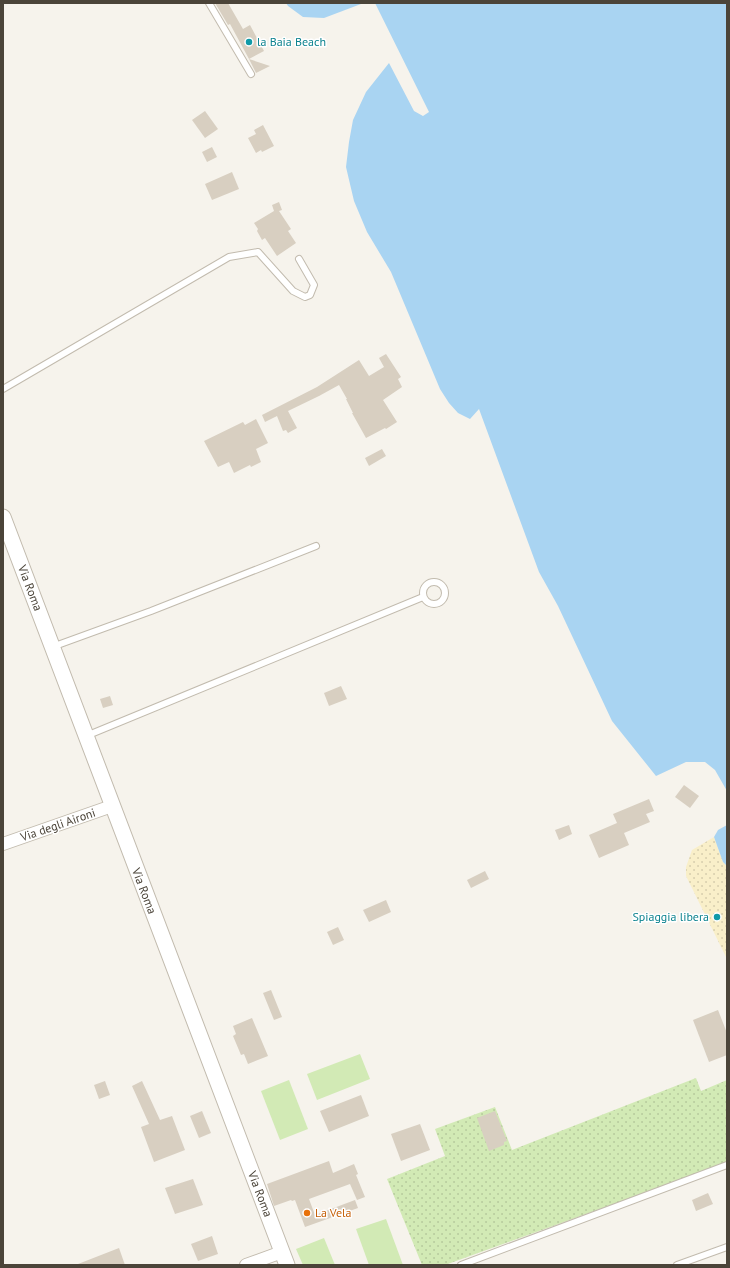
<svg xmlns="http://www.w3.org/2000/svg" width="730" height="1268" font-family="'PT Sans',sans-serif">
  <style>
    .green { fill: #d2eab5 }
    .sand { fill: url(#sand-dots) }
    .park { fill: url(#park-dots) }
    .water { fill: #a9d4f2 }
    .building { fill: #d8cfc1 }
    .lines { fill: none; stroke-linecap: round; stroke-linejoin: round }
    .service-casing { stroke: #c2bbae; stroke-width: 8 }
    .minor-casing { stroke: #c2bbae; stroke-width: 14 }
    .tertiary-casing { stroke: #c2bbae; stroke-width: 17 }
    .service { stroke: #fff; stroke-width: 6 }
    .minor { stroke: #fff; stroke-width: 12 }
    .tertiary { stroke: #fff; stroke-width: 15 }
    .culture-dot { fill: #0f9aa8; stroke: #fff; stroke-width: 1.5 }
    .food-dot { fill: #e8710a; stroke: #fff; stroke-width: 1.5 }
    .labels { text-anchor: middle; stroke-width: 3; stroke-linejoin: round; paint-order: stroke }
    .culture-label { font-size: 12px; fill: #0d838f; stroke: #fff; text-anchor: start }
    .street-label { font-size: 12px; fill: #4b4439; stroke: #fff }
    .food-label { font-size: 12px; fill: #c56008; stroke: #fff; text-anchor: start }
  </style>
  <defs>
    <pattern id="sand-dots" width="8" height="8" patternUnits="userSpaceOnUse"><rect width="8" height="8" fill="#f9efc9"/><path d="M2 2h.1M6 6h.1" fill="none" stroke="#d7cead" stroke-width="1.8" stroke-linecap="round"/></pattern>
    <pattern id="park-dots" width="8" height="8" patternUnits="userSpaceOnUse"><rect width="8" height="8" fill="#d2eab5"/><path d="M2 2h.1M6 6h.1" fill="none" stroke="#b6ca9c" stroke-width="1.8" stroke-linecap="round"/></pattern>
  </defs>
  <rect width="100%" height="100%" fill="#f6f3ec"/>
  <g class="green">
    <path d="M360,1054L370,1079L317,1100L307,1074Z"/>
    <path d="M289,1080L308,1129L280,1140L261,1091Z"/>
    <path d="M386,1219L403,1265H369L356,1229Z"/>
    <path d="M324,1238L335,1265H303L296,1249Z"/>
  </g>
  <path class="sand" d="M714,837L723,862L727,866V959L686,876V867L692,850Z"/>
  <path class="park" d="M696,1078L701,1091L727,1080V1163L445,1265H422L387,1179L445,1156L435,1129L495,1107L512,1150Z"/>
  <g class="water">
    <path d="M286,3H360L361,4L324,18L303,17L288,6Z"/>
    <path d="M375,3H727V791L715,770L705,762H686L656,776L612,721L558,606L539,572L479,409L470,419L458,413L449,403L440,389L391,272L367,232L354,201L346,167L349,142L353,120L366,92L389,63L414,111L423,116L429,112Z"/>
    <path d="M727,825V866L723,862L714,837L718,830Z"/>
  </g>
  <g class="building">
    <path d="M215,3H228L243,29L250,25L264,51L249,59L230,24L228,25Z"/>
    <path d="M249,59L270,66L256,73Z"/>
    <path d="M205,111L218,129L205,138L192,120Z"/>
    <path d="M263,125L274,146L262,152L261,150L256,153L248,138L256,134L254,130Z"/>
    <path d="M212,147L217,157L207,162L202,152Z"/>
    <path d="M232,172L239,189L212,200L205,184Z"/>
    <path d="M279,202L282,210L279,211L291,229L288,231L296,243L277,256L265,238L262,240L257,231L258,229L254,223L274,211L272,205Z"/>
    <path d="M386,354L401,377L398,379L402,387L383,400L397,422L386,429L385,428L366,438L352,413H353L346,399H347L339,385L319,396L288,411L297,428L288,433L286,430L283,431L277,416L265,422L262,415L317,387L359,360L369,376L384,367L379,358Z"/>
    <path d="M256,419L268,443L256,449L261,462L251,467L250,465L234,473L229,462L218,467L204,441L243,422L245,425Z"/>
    <path d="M382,449L386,456L369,466L365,458Z"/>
    <path d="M341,686L347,699L329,706L324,693Z"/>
    <path d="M110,696L113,705L103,708L100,699Z"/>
    <path d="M684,785L699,796L690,808L675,797Z"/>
    <path d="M649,799L654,811L646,814L650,822L624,833L629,845L599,858L589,835L617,823L613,814Z"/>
    <path d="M569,825L572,834L559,840L555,830Z"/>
    <path d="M485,871L489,879L471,888L467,880Z"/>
    <path d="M386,900L391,912L369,922L363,910Z"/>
    <path d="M338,927L344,940L333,945L327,932Z"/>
    <path d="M271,990L282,1017L274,1020L263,993Z"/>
    <path d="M718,1010L727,1033V1055L709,1062L693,1020Z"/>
    <path d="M252,1018L268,1056L248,1064L244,1054L241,1055L233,1036L236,1034L233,1026Z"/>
    <path d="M105,1081L110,1095L99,1099L94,1085Z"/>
    <path d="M142,1081L160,1120L172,1116L185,1150L154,1162L141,1127L149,1124L132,1086Z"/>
    <path d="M361,1095L369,1116L329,1132L320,1111Z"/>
    <path d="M202,1111L211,1133L199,1138L190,1116Z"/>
    <path d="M495,1111L507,1141L504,1142V1145L489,1151L477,1118Z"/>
    <path d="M420,1124L430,1150L401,1161L391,1134Z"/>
    <path d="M329,1161L333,1173L354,1164L358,1174L356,1175L365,1197L357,1200L350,1184L309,1199L315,1215L355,1200L358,1208L305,1227L295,1200L292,1201L291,1200L274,1206L267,1184Z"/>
    <path d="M193,1179L203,1205L175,1214L165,1188Z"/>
    <path d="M708,1193L713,1204L696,1211L692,1200Z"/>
    <path d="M212,1236L218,1254L198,1261L191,1244Z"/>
    <path d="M119,1248L125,1265H78V1264Z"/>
  </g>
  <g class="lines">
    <g class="service-casing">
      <g id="service">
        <path d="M209,3L251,74"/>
        <path d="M3,389L229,257L258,252L293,291L305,297L310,295L314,285L299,259"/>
        <circle cx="434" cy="593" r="11"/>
        <path d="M52,647L151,611L316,546"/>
        <path d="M86,736L423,597"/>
        <path d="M461,1265L727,1165"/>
        <path d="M677,1265L727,1247"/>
      </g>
    </g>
    <g class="minor-casing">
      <g id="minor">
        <path d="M3,844L112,806"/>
        <path d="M246,1265L282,1252"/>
      </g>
    </g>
    <g class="tertiary-casing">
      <path id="tertiary" d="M3,517L287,1265"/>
    </g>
    <use href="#service" class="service"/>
    <use href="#minor" class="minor"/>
    <use href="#tertiary" class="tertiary"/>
  </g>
  <g class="culture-dot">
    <circle cx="249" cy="42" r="4"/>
    <circle cx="717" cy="917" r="4"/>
  </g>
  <circle class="food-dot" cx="307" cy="1213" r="4"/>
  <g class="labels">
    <g class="culture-label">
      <text x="257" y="46">la Baia Beach</text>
      <text x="709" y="921" text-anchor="end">Spiaggia libera</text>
    </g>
    <g class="street-label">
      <text transform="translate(30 588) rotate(69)" y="4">Via Roma</text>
      <text transform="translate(58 825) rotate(-19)" y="4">Via degli Aironi</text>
      <text transform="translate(144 891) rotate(69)" y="4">Via Roma</text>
      <text transform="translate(260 1194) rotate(69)" y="4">Via Roma</text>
    </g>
    <g class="food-label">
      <text x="315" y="1217">La Vela</text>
    </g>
  </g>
  <rect width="730" height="1268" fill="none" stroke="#4b4439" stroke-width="8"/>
</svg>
